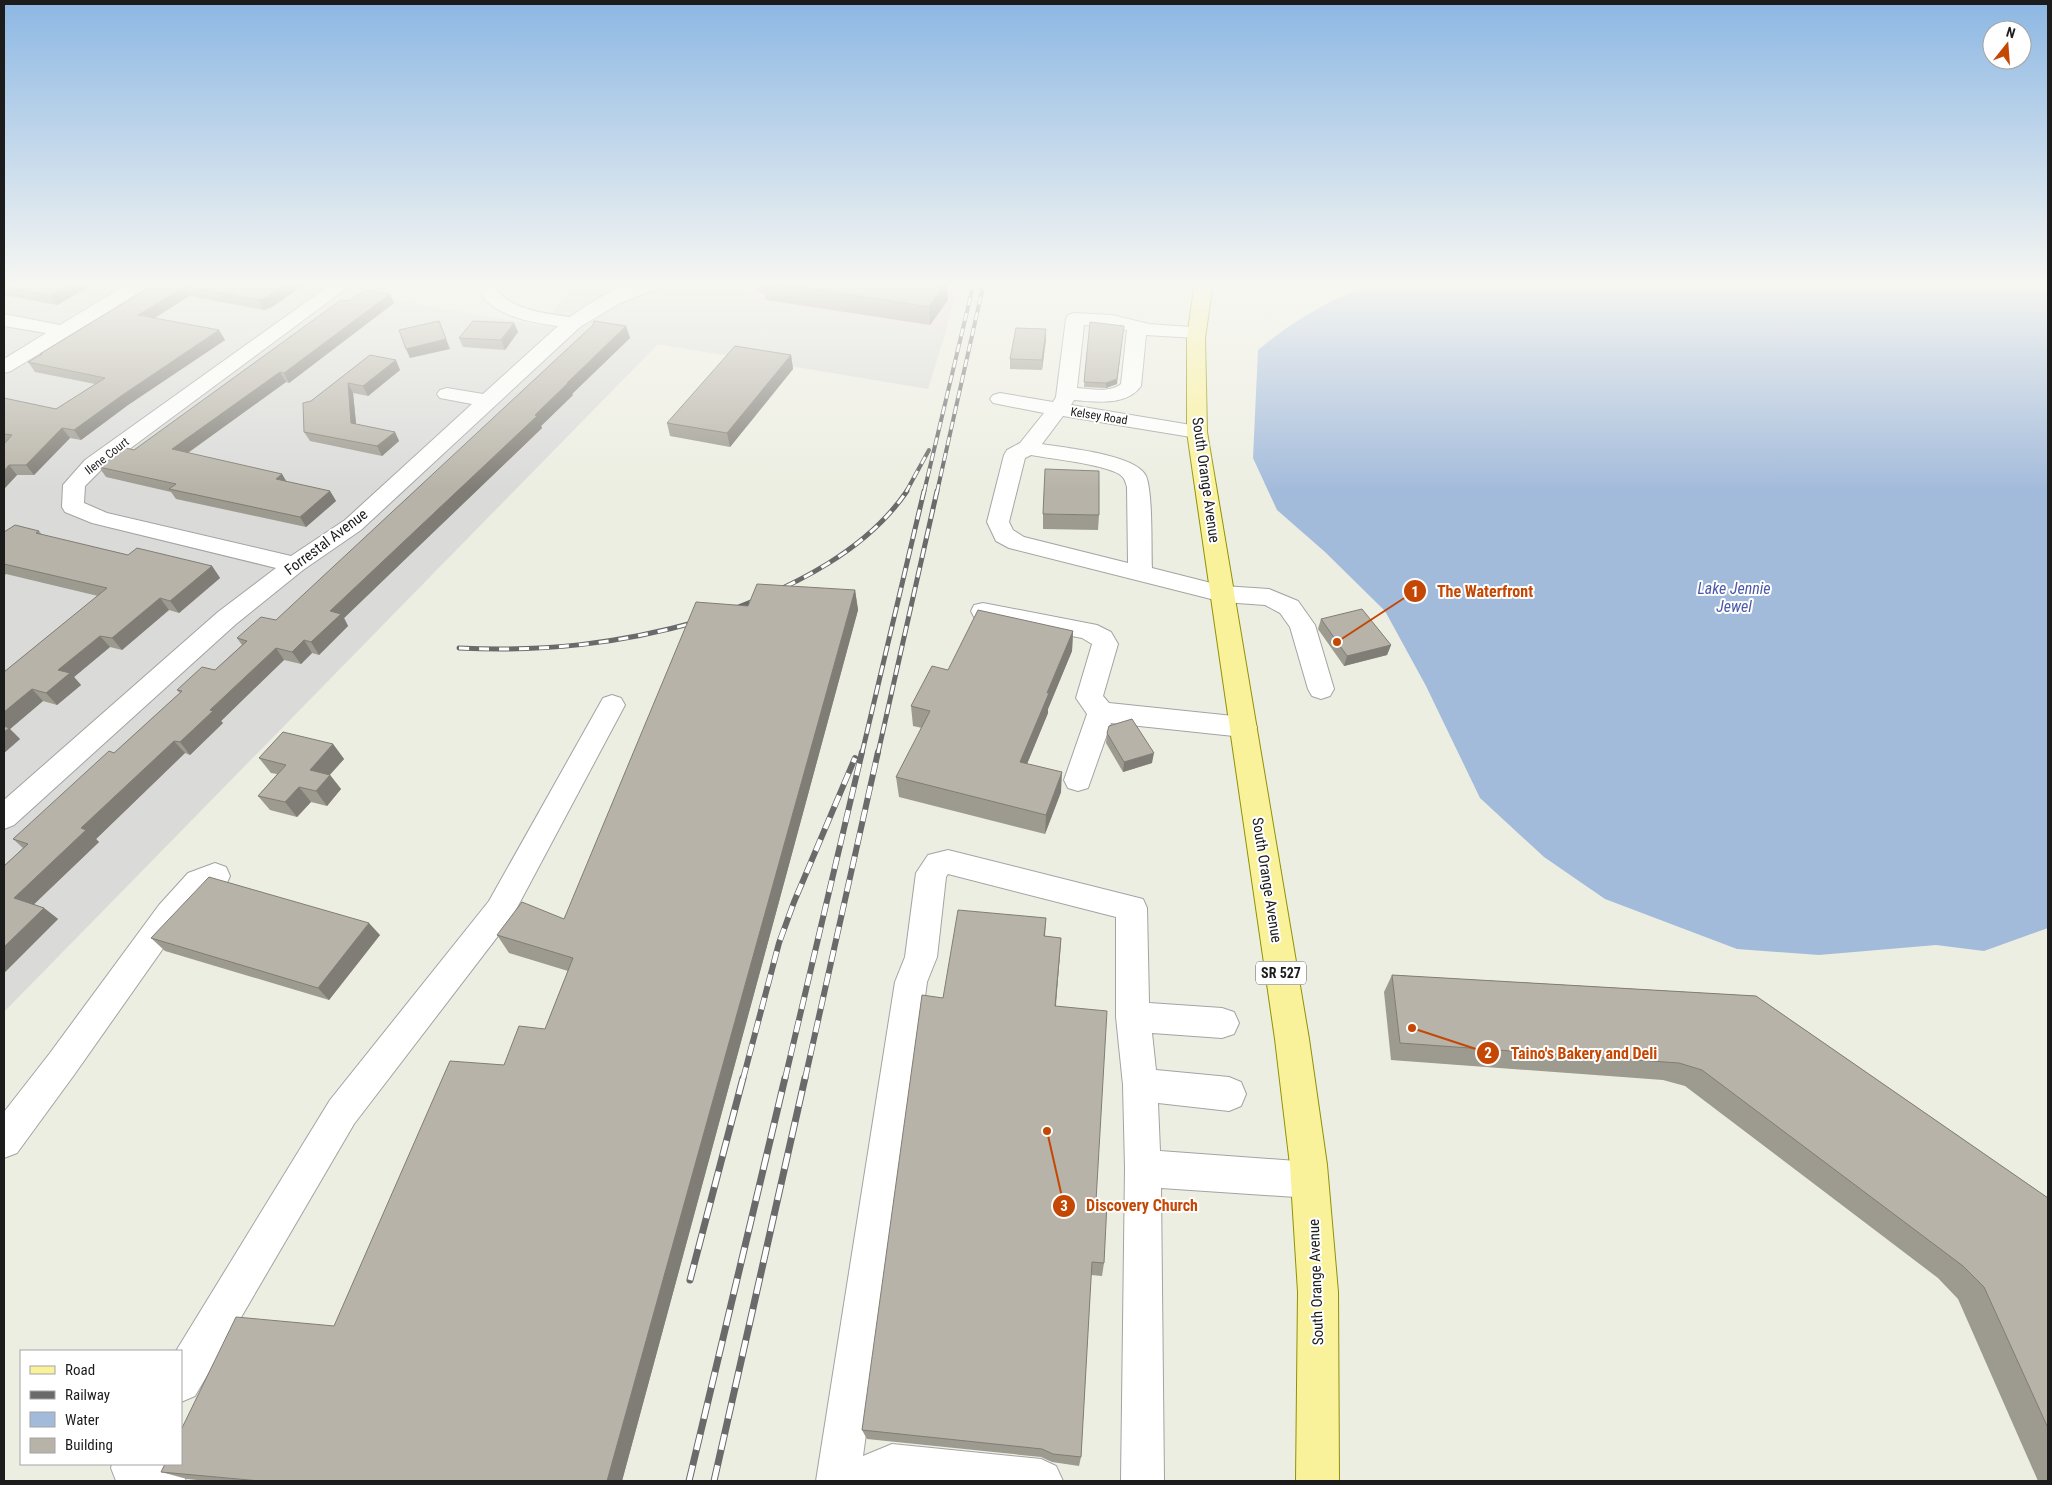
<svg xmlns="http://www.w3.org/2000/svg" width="2052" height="1485" font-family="'Roboto Condensed',sans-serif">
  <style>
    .residential { fill: #dadad9 }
    .industrial { fill: #e7d4dd }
    .water { fill: #a3bbdb }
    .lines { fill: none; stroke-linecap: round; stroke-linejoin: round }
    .minor-casing { stroke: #a3a3a3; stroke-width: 2 }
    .major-casing { stroke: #8f9203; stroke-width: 2 }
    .minor { fill: #fff; fill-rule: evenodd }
    .major { fill: #faf29b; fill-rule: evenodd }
    .rail-far3-casing { stroke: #6a6a6a; stroke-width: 4 }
    .rail-far2-casing { stroke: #6a6a6a; stroke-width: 5 }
    .rail-far1-casing { stroke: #6a6a6a; stroke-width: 6 }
    .rail-casing { stroke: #6a6a6a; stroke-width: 7 }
    .rail-far3 { stroke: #fff; stroke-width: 2.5; stroke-dasharray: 8; stroke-linecap: butt }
    .rail-far2 { stroke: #fff; stroke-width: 3; stroke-dasharray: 10; stroke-linecap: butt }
    .rail-far1 { stroke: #fff; stroke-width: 4.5; stroke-dasharray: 12; stroke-linecap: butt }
    .rail { stroke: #fff; stroke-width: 5; stroke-dasharray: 16; stroke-linecap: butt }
    .wall { fill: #9d9a90 }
    .shaded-wall { fill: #807d76 }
    .building { fill: #b7b3a8; stroke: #807d76 }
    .labels { text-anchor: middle; stroke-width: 4; stroke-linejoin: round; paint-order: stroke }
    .far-street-label { font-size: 12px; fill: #1c1c1c; stroke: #fff }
    .shield { fill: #fff; stroke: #606060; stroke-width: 1 }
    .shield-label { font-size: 14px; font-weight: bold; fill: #1c1c1c }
    .street-label { font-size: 15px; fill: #1c1c1c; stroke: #fff }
    .water-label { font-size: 16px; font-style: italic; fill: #4b59aa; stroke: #fff }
    .leader { fill: none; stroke: #c54704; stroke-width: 2 }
    .callout-dot { fill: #c54704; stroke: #fff; stroke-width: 2 }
    .mark-label { font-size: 15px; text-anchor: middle; font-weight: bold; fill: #fff }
    .callout-label { font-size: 16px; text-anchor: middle; font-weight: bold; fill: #c54704; stroke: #fff; stroke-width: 4; stroke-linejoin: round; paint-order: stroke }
  </style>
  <rect width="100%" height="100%" fill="#edeee2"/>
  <path class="residential" d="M4,282H396L376,297L544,326L573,282H728L765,303L946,331L928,389L658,344L4,1012Z"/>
  <path class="industrial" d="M728,282H958L946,331L765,303Z"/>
  <path class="water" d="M1379,282H2048V928L1984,951L1936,945L1819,955L1737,949L1605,899L1544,857L1480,798L1426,686L1385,611L1325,552L1277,510L1253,458L1258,350C1298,317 1331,299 1379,282Z"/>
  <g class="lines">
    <g class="minor-casing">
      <g id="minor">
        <path d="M131,282H153L150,286L11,371L4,373V359L46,333L4,326V314L60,325Z"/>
        <path d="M334,282H355L101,470L85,486L84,503L107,513L291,556L345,520L472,404L440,398L437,394L440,390L447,388L483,394L558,326C529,322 496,317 478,291L480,282H498L496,290C515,311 544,313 570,317C589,304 614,286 638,282C646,281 657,282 666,282L663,286L620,303L580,327L361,530L303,570L236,624L14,825L4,829V800L218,612L276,568L92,523L65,512L62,507L63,485L85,460Z"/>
        <path d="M1075,313L1112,315L1149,324L1203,328L1205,332L1203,336L1196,338L1146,335L1141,386C1127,406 1096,402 1074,400L1071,405L1197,426L1204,428L1207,432L1204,436L1197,438L1063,416L1042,444C1064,448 1136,454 1146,476C1153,493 1151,548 1152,568L1223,586L1269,589L1298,601L1315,625L1334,689L1330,696L1321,699L1312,696L1308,689L1290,627L1280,613L1265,605L1223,602L1009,548L996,541L987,522L1004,455L1007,450L1020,443L1044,413L993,403L990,399L993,395L1000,393L1053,402L1056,397L1066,319L1068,315ZM1084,325L1112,327L1127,330L1121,384C1110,393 1091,389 1077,388ZM1031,455C1052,459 1103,464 1119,474C1125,478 1125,481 1127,487L1128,563L1024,537L1013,530L1009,522L1025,458Z"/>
        <path d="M983,603L1097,625L1111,632L1118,644L1103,696L1109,703L1243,717L1253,720L1257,727L1253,734L1243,737L1111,723L1088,788L1078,791L1068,788L1064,780L1087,714L1076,698L1092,644L1082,638L974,617L971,611L974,605Z"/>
        <path d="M612,695L621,698L625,705L511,919L354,1124L195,1396L181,1402V1351H176L330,1100L489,901L603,698Z"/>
        <path d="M948,850L1143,899L1147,908L1149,1003L1222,1008L1234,1012L1239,1023L1234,1034L1222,1038L1152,1033L1156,1070L1229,1077L1241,1082L1246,1094L1241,1106L1229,1111L1158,1103L1160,1151L1310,1162L1323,1167L1328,1180L1323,1193L1310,1198L1161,1188L1164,1481H1121L1125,1168L1123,1085L1116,1017V917L948,874L946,877L937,957L927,982L863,1456L892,1444L1041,1459L1056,1466L1063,1481H816L895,982L905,957L916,873L928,855Z"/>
        <path d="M215,863L226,867L230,876L226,885L210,891L181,923L74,1075L17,1153L4,1158V1112L50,1053L159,905L188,873Z"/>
        <path d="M112,1464H174L179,1466L186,1481H116L111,1468Z"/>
      </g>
    </g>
    <g class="major-casing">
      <path id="major" d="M1195,282H1213L1205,338L1207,432L1309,1039L1327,1165L1338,1292L1339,1481H1296L1298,1292L1290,1165L1275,1039L1187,432V338Z"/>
    </g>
    <use href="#minor" class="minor"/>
    <use href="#major" class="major"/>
    <g class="rail-far3-casing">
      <g id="rail-far3">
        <path d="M906,492L929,450"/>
        <path d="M924,492L974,282"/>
        <path d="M937,492L984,282"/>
      </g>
    </g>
    <g class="rail-far2-casing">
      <g id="rail-far2">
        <path d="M731,610C796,585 867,550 907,491"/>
        <path d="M459,648C544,652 618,644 700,621"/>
        <path d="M862,753L924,491"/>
        <path d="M878,753L937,491"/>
      </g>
    </g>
    <g class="rail-far1-casing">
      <g id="rail-far1">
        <path d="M743,1079L779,943L794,902L855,758"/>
        <path d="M785,1079L862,752"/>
        <path d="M805,1079L878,752"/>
      </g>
    </g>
    <g class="rail-casing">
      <g id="rail">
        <path d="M690,1280L743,1078"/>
        <path d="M689,1481L785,1078"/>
        <path d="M714,1481L805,1078"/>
      </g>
    </g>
    <use href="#rail-far3" class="rail-far3"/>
    <use href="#rail-far2" class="rail-far2"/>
    <use href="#rail-far1" class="rail-far1"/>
    <use href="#rail" class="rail"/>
  </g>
  <g class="wall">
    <path d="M4,282H97L57,305L4,295Z"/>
    <path d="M158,282H308L272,307L264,310L189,296L154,318L219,330L225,340L128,405L81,440L70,438L34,475H17L4,489L6,442H4V398L56,409L95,384L35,372L28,362L40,355V354Z"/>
    <path d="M755,282H947L948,300L930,325L766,300L764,293L756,292Z"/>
    <path d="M349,301L394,303L289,383L286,382L188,453L282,474L286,482L330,491L336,501L306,527L176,499L171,492L106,477L99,467L134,450Z"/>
    <path d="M1090,322L1117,384L1106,388L1084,387Z"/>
    <path d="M514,323L518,332L505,350L463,347L459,338Z"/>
    <path d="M626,326L630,338L572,394L573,395L541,426L542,428L344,618L348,626L319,655L312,653L301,664L284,660L221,721L223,723L190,755L185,753L96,839L99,842L34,904L44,908L58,919L4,973V866L23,848L13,839L114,753L180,693L177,690L215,670L242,645L237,638L276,620Z"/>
    <path d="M1046,339L1042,370L1010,369V359Z"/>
    <path d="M370,355L400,370L368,396L353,393L356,424L395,432L399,441L382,456L310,441L304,432L311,401Z"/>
    <path d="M791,355L793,369L730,447L670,436L667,423Z"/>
    <path d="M1043,514L1099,515L1098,530L1043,529Z"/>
    <path d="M39,531L42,535L128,555L212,566L220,578L179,613L169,610L122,650L110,647L74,677L81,685L57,705L43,701L10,729L20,739L4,753V672L98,596L6,574L4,576V532Z"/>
    <path d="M855,590L858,610L622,1481H207L187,1479L161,1472L334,1326L504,1065L545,1029L568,971L509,953L497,935L564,919L748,606Z"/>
    <path d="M1321,619L1391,645L1387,655L1344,666L1318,629Z"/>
    <path d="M1073,631L1072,651L1048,709V713L1027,764L1061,792L1045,834L899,797L896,777L922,728L913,726L911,706L948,670Z"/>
    <path d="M1107,733L1152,763L1123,772L1106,743Z"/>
    <path d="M333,744L344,759L330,775L341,789L327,806L311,802L297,817L270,810L258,796L277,774L271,773L259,758Z"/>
    <path d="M380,935L329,1000L165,951L151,938Z"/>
    <path d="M1045,936L1061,938L1056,1006L1096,1201L1104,1263L1102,1276L1091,1275L1081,1457L1079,1466L1052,1462L1041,1457L867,1439L862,1430L943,998Z"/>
    <path d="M1392,975L1756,996L2048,1198V1481H2038L1958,1299L1938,1278L1685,1086L1663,1080L1391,1060L1384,992Z"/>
  </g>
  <g class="shaded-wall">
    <path d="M74,282H97L57,305L50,296Z"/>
    <path d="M289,282H308L272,307L264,310L259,300Z"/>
    <path d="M946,282L948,300L930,325L929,307Z"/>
    <path d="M184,287L189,296L144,325L138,315Z"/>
    <path d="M390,294L394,303L289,383L284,373Z"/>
    <path d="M439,321L450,349L410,358L406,349Z"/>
    <path d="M514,323L518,332L505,350L501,340Z"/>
    <path d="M626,326L630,338L572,394L573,395L541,426L542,428L344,618L348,626L319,655L311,642L330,611L535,415L567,383Z"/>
    <path d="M1046,329V339L1042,370V360Z"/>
    <path d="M219,330L225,340L128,405L81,440L74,430L121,396Z"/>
    <path d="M1123,331L1117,384L1106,388V383Z"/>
    <path d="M791,355L793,369L730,447L727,433Z"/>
    <path d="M396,360L400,370L368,396L363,386Z"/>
    <path d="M280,372L286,382L179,459L172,449Z"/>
    <path d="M348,383L353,393L357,433L351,423Z"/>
    <path d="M62,428L70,438L34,475L26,465Z"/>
    <path d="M395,432L399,441L382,456L377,446Z"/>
    <path d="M9,465L17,475L4,489V471Z"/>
    <path d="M282,474L288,484L276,479Z"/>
    <path d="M330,491L336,501L306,527L300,517Z"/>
    <path d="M212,566L220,578L179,613L170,601Z"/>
    <path d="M855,590L858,610L622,1481H607Z"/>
    <path d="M160,598L169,610L122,650L112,638Z"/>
    <path d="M1073,631L1072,651L1048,709V713L1020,781V762L1047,693Z"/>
    <path d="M100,636L110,647L74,677L81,685L57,705L46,693L58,670Z"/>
    <path d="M304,640L312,653L301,664L292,652Z"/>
    <path d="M1391,645L1387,655L1344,666L1347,656Z"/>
    <path d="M276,648L284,660L221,721L223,723L190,755L180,742L210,710Z"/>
    <path d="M32,689L43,701L10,729L20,739L4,753V712Z"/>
    <path d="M174,741L185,753L96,839L99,842L28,910L14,898L81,828Z"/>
    <path d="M333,744L344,759L321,784L310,770Z"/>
    <path d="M1154,753L1152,763L1123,772L1124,762Z"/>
    <path d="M1062,772L1061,792L1045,834L1046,815Z"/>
    <path d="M330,775L341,789L327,806L316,791Z"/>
    <path d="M299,787L311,802L297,817L285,802Z"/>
    <path d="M44,908L58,919L4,973V947Z"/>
    <path d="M1046,918L1045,936L1043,954L1044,936Z"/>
    <path d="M369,923L380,935L329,1000L318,988Z"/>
    <path d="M1061,938L1060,955L1054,1023L1055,1006Z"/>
  </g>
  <g class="building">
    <path d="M4,282H74L50,296L4,287Z"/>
    <path d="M158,282H289L267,297L259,300L184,287L138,315L219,330L121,396L74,430L62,428L26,465H9L4,471V444L12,435L4,434V398L56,409L105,378L28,362L42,354H40Z"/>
    <path d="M768,282H946L929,307Z"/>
    <path d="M365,290L390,294L284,373L280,372L172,449L282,474L276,479L330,491L300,517L169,489L176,484L99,467L126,448L134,450L341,300L349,301Z"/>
    <path d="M439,321L446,339L406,349L399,330Z"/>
    <path d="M473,321L514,323L501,340L459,338Z"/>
    <path d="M594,321L626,326L567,383H568L535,415L537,416L330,611L341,614L311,642L304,640L292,652L276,648L210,710L213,711L180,742L174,741L81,828L86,830L14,898L44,908L4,947V866L28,844L13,839L109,751L114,753L182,691L177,690L202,667L215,670L247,641L237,638L261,617L276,620L593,325Z"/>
    <path d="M1090,322L1124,326L1117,379L1106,383L1084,382Z"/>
    <path d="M1016,328L1046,329L1042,360L1010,359Z"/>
    <path d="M735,346L791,355L727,433L667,423Z"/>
    <path d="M370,355L396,360L363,386L348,383L351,423L395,432L377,446L304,432L303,403L311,401Z"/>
    <path d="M1045,469L1099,471V515L1043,514Z"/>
    <path d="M15,525L39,531L36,533L128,555L137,548L212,566L170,601L160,598L112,638L100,636L58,670L70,673L46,693L32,689L4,712V672L107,588L4,564V532Z"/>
    <path d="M757,584L855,590L607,1481H260L161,1472L165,1464H181V1430L236,1317L334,1326L450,1061L504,1065L519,1026L545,1029L573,958L497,935L522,902L564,919L696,602L748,606Z"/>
    <path d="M1362,609L1391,645L1347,656L1321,619Z"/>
    <path d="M978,610L1073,631L1047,693H1049L1020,762L1062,772L1046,815L896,777L930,711L911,706L932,666L948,670Z"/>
    <path d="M1132,719L1154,753L1124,762L1107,733L1109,726Z"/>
    <path d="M4,726L9,728L4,732Z"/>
    <path d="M283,732L333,744L310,770L330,775L316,791L299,787L285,802L258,796L286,765L259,758Z"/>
    <path d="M209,877L369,923L318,988L151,938Z"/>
    <path d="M958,910L1046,918L1044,936L1061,938L1055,1006L1107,1011L1096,1201L1107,1203L1104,1263L1092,1262L1081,1457L1053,1454L1042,1449L862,1430L922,995L943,998Z"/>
    <path d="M1392,975L1756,996L2048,1198V1428L1984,1287L1963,1266L1702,1070L1679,1063L1400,1043Z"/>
  </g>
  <linearGradient id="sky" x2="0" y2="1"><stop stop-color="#8cb7e3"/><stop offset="0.58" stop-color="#f7f7f2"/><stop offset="1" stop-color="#f7f7f2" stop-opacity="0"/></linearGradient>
  <rect width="2052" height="490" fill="url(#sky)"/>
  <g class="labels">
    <g class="far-street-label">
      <text transform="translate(1099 416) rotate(9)" y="4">Kelsey Road</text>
      <text transform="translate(107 456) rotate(-38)" y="4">Ilene Court</text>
    </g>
    <rect class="shield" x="1256" y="961.5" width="50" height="23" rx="4"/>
    <g class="shield-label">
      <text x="1281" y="978">SR 527</text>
    </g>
    <g class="street-label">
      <text transform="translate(1206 480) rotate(82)" y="5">South Orange Avenue</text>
      <text transform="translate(326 542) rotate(-37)" y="5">Forrestal Avenue</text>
      <text transform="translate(1267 880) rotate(81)" y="5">South Orange Avenue</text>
      <text transform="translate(1316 1282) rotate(-92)" y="5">South Orange Avenue</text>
    </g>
    <g class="water-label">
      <text x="1734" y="594">Lake Jennie<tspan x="1734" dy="18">Jewel</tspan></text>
    </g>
  </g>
  <path class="leader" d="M1337 642L1415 591M1412 1028L1488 1053M1047 1131L1064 1206"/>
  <g class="callout-dot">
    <circle cx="1337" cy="642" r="5"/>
    <circle cx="1412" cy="1028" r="5"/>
    <circle cx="1047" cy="1131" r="5"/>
    <circle cx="1415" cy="591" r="12"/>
    <circle cx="1488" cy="1053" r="12"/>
    <circle cx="1064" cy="1206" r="12"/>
  </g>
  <g class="mark-label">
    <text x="1415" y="597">1</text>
    <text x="1488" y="1058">2</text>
    <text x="1064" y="1211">3</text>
  </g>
  <g class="callout-label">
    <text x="1485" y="597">The Waterfront</text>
    <text x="1584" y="1059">Taino's Bakery and Deli</text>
    <text x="1142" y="1211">Discovery Church</text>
  </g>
  <rect width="2052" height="1485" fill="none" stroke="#1c1c1c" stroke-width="10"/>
  <rect x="20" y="1350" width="162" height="115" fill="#ffffff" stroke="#a4a4a4"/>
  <rect x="30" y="1366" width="25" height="8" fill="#faf29b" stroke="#a4a4a4"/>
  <text x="65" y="1375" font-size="15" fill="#1c1c1c">Road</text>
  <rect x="30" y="1391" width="25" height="8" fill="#6a6a6a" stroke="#a4a4a4"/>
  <text x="65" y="1400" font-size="15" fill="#1c1c1c">Railway</text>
  <rect x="30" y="1412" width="25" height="15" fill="#a3bbdb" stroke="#a4a4a4"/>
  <text x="65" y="1425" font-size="15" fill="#1c1c1c">Water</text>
  <rect x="30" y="1438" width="25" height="15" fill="#b7b3a8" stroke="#a4a4a4"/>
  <text x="65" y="1450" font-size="15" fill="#1c1c1c">Building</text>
  <g transform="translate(2007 45) rotate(17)"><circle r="24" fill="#ffffff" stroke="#a4a4a4"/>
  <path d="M0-4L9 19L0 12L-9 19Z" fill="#c54704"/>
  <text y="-8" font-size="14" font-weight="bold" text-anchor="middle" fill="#1c1c1c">N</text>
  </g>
</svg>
